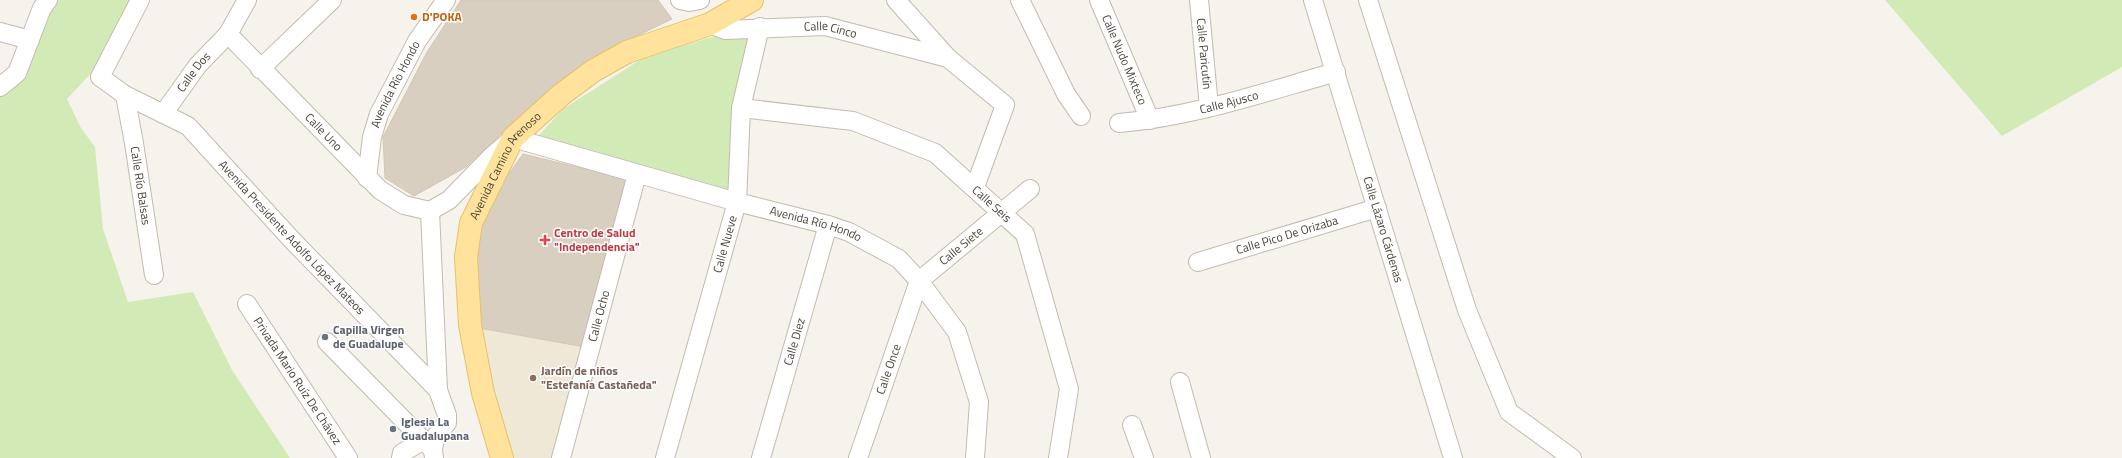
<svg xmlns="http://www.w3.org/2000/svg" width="2122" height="458" font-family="'Titillium Web',sans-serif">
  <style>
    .education { fill: #efe8d6 }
    .green { fill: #d2eab5 }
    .building { fill: #d8cfc1; stroke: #d3c7b4 }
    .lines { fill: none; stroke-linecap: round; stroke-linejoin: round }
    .minor-casing { stroke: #c2bbae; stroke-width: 20 }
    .major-casing { stroke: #e6c16a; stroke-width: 24 }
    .minor { stroke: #fff; stroke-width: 18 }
    .major { stroke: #ffe39c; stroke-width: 22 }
    .food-dot { fill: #e8710a; stroke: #fff; stroke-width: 1.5 }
    .health-dot { fill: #e0444e; stroke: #fff; stroke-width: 1.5 }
    .worship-dot { fill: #6b7280; stroke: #fff; stroke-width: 1.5 }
    .education-dot { fill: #8d6e63; stroke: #fff; stroke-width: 1.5 }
    .labels { text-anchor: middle; stroke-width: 3; stroke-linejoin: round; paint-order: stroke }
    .food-label { font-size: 12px; font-weight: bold; fill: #c56008; stroke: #fff; text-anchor: start }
    .street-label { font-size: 12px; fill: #4b4439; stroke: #fff }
    .health-label { font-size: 12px; font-weight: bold; fill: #be3a42; stroke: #fff; text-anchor: start }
    .worship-label { font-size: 12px; font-weight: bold; fill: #5b616d; stroke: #fff; text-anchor: start }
    .education-label { font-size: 12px; font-weight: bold; fill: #785e54; stroke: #fff; text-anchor: start }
  </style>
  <rect width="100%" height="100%" fill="#f6f3ec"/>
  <path class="education" d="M479,328L585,347L555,458H514L495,408Z"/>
  <g class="green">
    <path d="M59,0H133L95,69L67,99L81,128L95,147L103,229L128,302L193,292L232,370L290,458H0V74L17,80L40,26Z"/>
    <path d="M1885,0H2122V67L2002,136Z"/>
    <path d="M752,34L731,195L531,144L563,109L643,58L715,36Z"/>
  </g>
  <g class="building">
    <path d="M461,0H658L672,19L606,51L535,102L466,167L414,196L385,178L383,137L427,52Z"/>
    <path d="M523,154L630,180L585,347L479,328L472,258L480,222L492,197Z"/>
  </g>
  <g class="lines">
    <g class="minor-casing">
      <g id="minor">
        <path id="s1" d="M140,0L100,77L125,95L188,126L292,240L438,390L447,415V423L435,437L433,450"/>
        <path d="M680,0L689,2L700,0"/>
        <path d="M896,0L948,58L1005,105L975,187"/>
        <path d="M1020,0L1066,94L1081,116"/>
        <path id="s2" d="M1099,0L1150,120"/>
        <path id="s3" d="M1199,0L1209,107"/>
        <path id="s4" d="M1313,0L1453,458"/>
        <path d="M1368,0L1467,310L1509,412L1572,458"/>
        <path id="s5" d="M710,24L725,30L825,26L948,58"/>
        <path d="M0,32L30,40"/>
        <path id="s6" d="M228,34L380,190L404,205L430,211"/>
        <path d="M260,69L332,0"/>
        <path d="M0,87L17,73L42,8L48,0"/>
        <path id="s7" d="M125,95L134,143L154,275"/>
        <path id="s8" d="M741,108L853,121L935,153L1025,234L1069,389L1058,458"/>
        <path id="s9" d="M163,114L198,65L228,34L247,0"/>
        <path id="s10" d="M1119,123C1193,117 1265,92 1336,72"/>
        <path id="s11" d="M367,178L372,137L379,114L417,41L446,0"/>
        <path id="s12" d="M1198,262L1377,208"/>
        <path id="s13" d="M247,304L348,458"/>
        <path d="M327,342L433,450L434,458"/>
        <path d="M1180,382L1201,458"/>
        <path id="s14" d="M438,390L430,211L449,200L492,156L513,138L737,202L828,225L849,232L899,259L919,281L957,332L979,402L975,458"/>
        <path d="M1132,425L1144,458"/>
        <path d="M401,458L402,453L422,441"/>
        <path id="s15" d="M561,458L637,174"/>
        <path id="s16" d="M665,458L737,202L741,108L760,27"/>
        <path id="s17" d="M761,458L828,225"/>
        <path id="s18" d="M858,458L919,281L1030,189"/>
      </g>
    </g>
    <g class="major-casing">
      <g id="major">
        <path id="s19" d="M502,458L483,393L470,325L466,257L471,223L513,138L562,94L593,71L627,52L710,24L752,0"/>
      </g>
    </g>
    <use href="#minor" class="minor"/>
    <use href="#major" class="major"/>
  </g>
  <circle class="food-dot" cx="414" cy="17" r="4"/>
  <path class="health-dot" d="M543 234h4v4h4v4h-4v4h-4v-4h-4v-4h4z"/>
  <g class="worship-dot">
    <circle cx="325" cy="337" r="4"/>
    <circle cx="393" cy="429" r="4"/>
  </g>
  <circle class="education-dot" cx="533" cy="378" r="4"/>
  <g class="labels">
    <g class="food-label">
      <text x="422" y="21">D'POKA</text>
    </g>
    <g class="street-label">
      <text dy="4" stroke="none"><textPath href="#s5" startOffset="122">Calle Cinco</textPath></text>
      <text dy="4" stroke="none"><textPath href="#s3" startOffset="54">Calle Paricutín</textPath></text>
      <text dy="4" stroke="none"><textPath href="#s2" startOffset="65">Calle Nudo Mixteco</textPath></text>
      <text dy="4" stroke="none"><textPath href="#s9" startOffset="52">Calle Dos</textPath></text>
      <text dy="4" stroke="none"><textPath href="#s11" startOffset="99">Avenida Río Hondo</textPath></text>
      <text dy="4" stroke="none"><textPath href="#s10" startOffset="112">Calle Ajusco</textPath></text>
      <text dy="4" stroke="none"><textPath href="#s6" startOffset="137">Calle Uno</textPath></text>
      <text dy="4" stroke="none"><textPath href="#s19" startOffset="307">Avenida Camino Arenoso</textPath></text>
      <text dy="4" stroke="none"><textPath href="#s7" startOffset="92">Calle Río Balsas</textPath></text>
      <text dy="4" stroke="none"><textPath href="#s8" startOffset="277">Calle Seis</textPath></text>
      <text dy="4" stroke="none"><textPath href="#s14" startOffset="605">Avenida Río Hondo</textPath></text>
      <text dy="4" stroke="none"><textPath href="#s4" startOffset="240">Calle Lázaro Cárdenas</textPath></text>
      <text dy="4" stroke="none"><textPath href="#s12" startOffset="93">Calle Pico De Orizaba</textPath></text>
      <text dy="4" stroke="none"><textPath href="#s1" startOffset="340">Avenida Presidente Adolfo López Mateos</textPath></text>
      <text dy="4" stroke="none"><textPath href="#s16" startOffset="222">Calle Nueve</textPath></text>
      <text dy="4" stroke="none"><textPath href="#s18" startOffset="242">Calle Siete</textPath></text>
      <text dy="4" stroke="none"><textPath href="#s15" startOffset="147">Calle Ocho</textPath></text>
      <text dy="4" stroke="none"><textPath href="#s17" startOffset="121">Calle Diez</textPath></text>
      <text dy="4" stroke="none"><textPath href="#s18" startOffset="94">Calle Once</textPath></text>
      <text dy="4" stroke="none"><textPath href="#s13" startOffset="92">Privada Mario Ruíz De Chávez</textPath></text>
    </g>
    <g class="health-label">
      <text x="554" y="237">Centro de Salud<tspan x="554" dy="14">"Independencia"</tspan></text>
    </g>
    <g class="worship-label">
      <text x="333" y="334">Capilla Virgen<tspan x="333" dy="14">de Guadalupe</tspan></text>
      <text x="401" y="426">Iglesia La<tspan x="401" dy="14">Guadalupana</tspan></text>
    </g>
    <g class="education-label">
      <text x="541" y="375">Jardín de niños<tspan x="541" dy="14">"Estefanía Castañeda"</tspan></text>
    </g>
  </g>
</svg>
